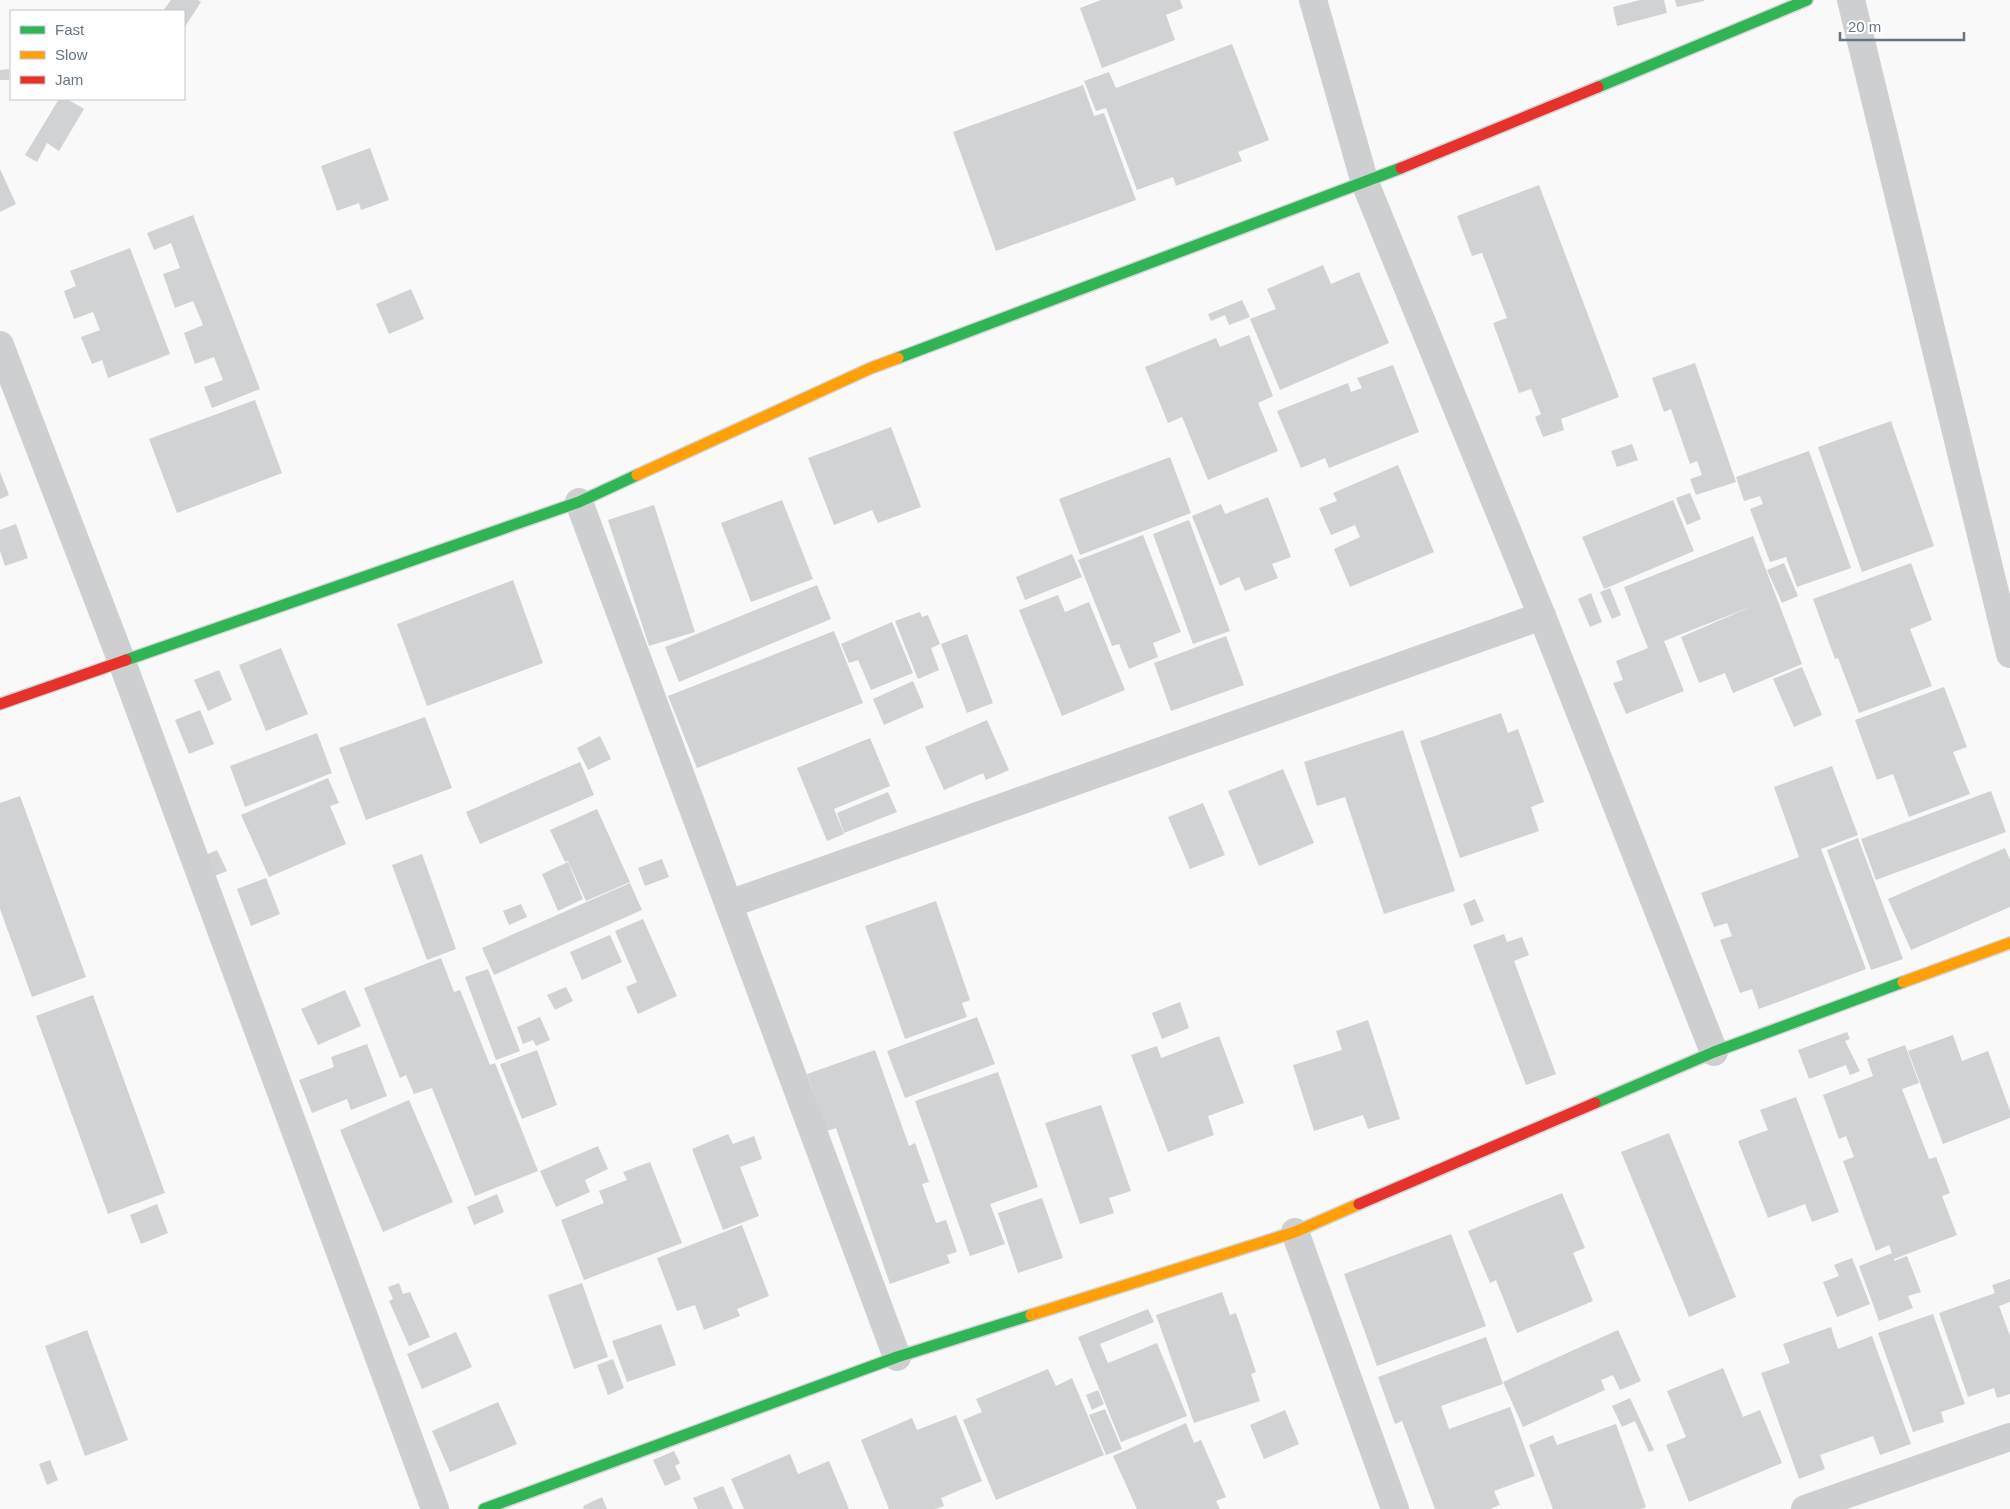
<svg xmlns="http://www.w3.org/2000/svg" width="2010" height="1509" font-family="Helvetica,sans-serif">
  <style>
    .building { fill: #d0d2d3 }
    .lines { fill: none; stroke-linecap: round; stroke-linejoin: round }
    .fast-casing { stroke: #d5d6d7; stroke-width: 14 }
    .slow-casing { stroke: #d5d6d7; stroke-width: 14 }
    .jam-casing { stroke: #d5d6d7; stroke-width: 14 }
    .street { stroke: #cecfd0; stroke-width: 28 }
    .fast { stroke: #30b455; stroke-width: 11 }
    .slow { stroke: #ff9f0a; stroke-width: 11 }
    .jam { stroke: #e5322d; stroke-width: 11 }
  </style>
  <rect width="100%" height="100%" fill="#f9f9f9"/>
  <g class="building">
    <path d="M171,0H198L201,2L184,28V11H163Z"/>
    <path d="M1101,0H1180L1183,8L1166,15L1175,40L1102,68L1080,8Z"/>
    <path d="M1640,0H1664L1667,13L1617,26L1613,7Z"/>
    <path d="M1675,0H1704V1L1677,7Z"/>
    <path d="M1232,44L1269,140L1238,152L1242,161L1176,186L1173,177L1137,190L1106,108L1096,111L1084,81L1109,72L1116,88Z"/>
    <path d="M9,69V80H0V70Z"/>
    <path d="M1083,85L1094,116L1104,113L1136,200L996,251L953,132Z"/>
    <path d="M59,99H67L84,109L59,151L47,143L37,162L25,155Z"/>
    <path d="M370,148L389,200L361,210L359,203L337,211L321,166Z"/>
    <path d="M0,169L16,204L0,212Z"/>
    <path d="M1539,185L1619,397L1561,419L1564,430L1543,437L1535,417L1541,414L1531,389L1519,393L1493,323L1507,318L1482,253L1472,256L1457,216Z"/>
    <path d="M193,215L260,389L212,408L204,387L223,380L214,357L195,364L184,333L203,325L193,301L175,308L163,274L180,268L171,243L154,250L147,233Z"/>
    <path d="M130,248L170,354L108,378L102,360L92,364L81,337L100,330L93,312L74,319L64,291L76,286L70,271Z"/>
    <path d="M1323,265L1331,284L1359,272L1389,343L1280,390L1250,319L1276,309L1267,289Z"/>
    <path d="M411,289L424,319L389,334L376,304Z"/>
    <path d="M1242,300L1250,317L1229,325L1225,315L1211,321L1208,314Z"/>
    <path d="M1249,335L1273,396L1258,403L1278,451L1208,480L1182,417L1168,423L1145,367L1216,338L1220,347Z"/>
    <path d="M1695,363L1736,482L1696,495L1690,479L1702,475L1697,461L1690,464L1671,409L1664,412L1652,378Z"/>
    <path d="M1393,365L1419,432L1329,468L1325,458L1301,468L1277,411L1348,383L1351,392L1362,388L1357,378Z"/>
    <path d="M255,400L282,473L177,513L149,439Z"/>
    <path d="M1891,421L1934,546L1862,572L1818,447Z"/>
    <path d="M891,427L921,507L878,523L872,510L834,525L808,458Z"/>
    <path d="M1632,444L1638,460L1617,467L1611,451Z"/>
    <path d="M1809,451L1851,568L1797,587L1786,557L1770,562L1750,509L1763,504L1760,496L1744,501L1736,477Z"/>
    <path d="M1170,457L1191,513L1080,555L1059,499Z"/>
    <path d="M1398,465L1434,552L1350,587L1334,549L1360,537L1355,525L1331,535L1319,508L1337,501L1333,493Z"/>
    <path d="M0,472L9,495L0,499Z"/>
    <path d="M1690,493L1701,519L1687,525L1676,498Z"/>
    <path d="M1268,497L1291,557L1272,564L1278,578L1245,591L1239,577L1220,586L1192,516L1221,504L1225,514Z"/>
    <path d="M782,500L813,579L751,602L721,523Z"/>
    <path d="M1673,500L1694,551L1604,589L1582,537Z"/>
    <path d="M654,505L695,632L649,646L608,520Z"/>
    <path d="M1189,520L1230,631L1193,644L1153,534Z"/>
    <path d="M16,524L28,558L5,566L0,551V530Z"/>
    <path d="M1143,535L1181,632L1153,643L1158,657L1129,669L1119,644L1112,646L1078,560Z"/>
    <path d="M1753,536L1802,664L1733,693L1725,673L1699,683L1681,637L1753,606L1664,641L1684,691L1626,714L1613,683L1623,680L1616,661L1648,648L1624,587Z"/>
    <path d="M1072,554L1082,577L1025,600L1016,577Z"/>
    <path d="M1784,563L1798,596L1782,603L1767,570Z"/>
    <path d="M1911,563L1932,620L1910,629L1932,686L1859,713L1838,658L1835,659L1813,599Z"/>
    <path d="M513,580L543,663L427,706L397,624Z"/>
    <path d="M817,585L831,619L679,682L665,647Z"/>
    <path d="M1610,588L1621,615L1612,619L1600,592Z"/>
    <path d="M1591,593L1602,622L1590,627L1578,599Z"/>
    <path d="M1058,595L1065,612L1089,602L1125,690L1062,716L1019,610Z"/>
    <path d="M920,612L922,617L928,615L940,644L931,648L939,670L918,679L895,621Z"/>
    <path d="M892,622L913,673L871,690L858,660L849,663L841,644Z"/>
    <path d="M834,631L863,703L697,768L668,696Z"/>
    <path d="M967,634L993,703L967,713L941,644Z"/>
    <path d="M1226,636L1244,685L1171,711L1154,663Z"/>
    <path d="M281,648L308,714L266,731L239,665Z"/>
    <path d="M1802,667L1822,715L1794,727L1773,679Z"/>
    <path d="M219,670L232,700L208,711L194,680Z"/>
    <path d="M913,681L924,707L884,725L873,699Z"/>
    <path d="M1944,687L1967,747L1953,752L1970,794L1909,817L1893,774L1877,780L1855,720Z"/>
    <path d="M200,710L214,744L189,754L175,720Z"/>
    <path d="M1501,713L1508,733L1518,729L1544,802L1531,807L1539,831L1460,858L1420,741Z"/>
    <path d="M425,717L452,788L366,820L339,748Z"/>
    <path d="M987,720L1009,770L986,780L983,773L944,790L925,747Z"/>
    <path d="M1403,730L1455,891L1384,914L1345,797L1317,806L1304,762Z"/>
    <path d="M317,733L332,773L245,807L230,766Z"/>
    <path d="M600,736L611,759L588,770L577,748Z"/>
    <path d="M870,738L890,786L834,809L844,834L827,841L797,768Z"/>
    <path d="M580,762L594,795L480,844L466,812Z"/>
    <path d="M1832,766L1858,835L1821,849L1866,969L1759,1009L1752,989L1740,993L1720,940L1732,936L1727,923L1714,927L1701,893L1799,857L1774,787Z"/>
    <path d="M1283,769L1314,843L1259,866L1228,791Z"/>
    <path d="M328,778L339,803L330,806L346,844L269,877L241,815Z"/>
    <path d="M1991,791L2006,832L1876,880L1861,839Z"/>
    <path d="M888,792L897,812L844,833L837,813Z"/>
    <path d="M20,796L86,977L32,997L0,909V803Z"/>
    <path d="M1203,803L1225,855L1190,869L1168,817Z"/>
    <path d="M597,809L630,882L586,901L568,861L565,862L550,830Z"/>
    <path d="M1858,838L1903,959L1871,970L1827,850Z"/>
    <path d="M2005,848L2010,860V907L1911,950L1888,899Z"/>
    <path d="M217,850L227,871L210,878L201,857Z"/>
    <path d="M422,854L456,949L427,960L392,865Z"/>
    <path d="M662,859L669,877L645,886L638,868Z"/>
    <path d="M568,862L583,899L558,911L542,874Z"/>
    <path d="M266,878L280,914L251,926L237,889Z"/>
    <path d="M630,883L642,910L494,975L482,948Z"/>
    <path d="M1475,899L1484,921L1471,926L1463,904Z"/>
    <path d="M936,901L970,1000L962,1003L967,1017L905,1039L865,926Z"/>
    <path d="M521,904L527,917L509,925L503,911Z"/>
    <path d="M643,919L677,996L638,1014L626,987L637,982L615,931Z"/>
    <path d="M1504,934L1507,942L1522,937L1529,955L1514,961L1556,1074L1526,1085L1473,945Z"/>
    <path d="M610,935L622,962L582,980L570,952Z"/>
    <path d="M441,958L454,992L460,990L490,1065L495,1063L538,1171L475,1196L432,1088L414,1094L406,1075L400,1078L364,988Z"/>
    <path d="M488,969L520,1051L496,1060L465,977Z"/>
    <path d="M566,987L573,1001L555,1010L547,995Z"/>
    <path d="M345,990L361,1026L318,1045L301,1009Z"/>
    <path d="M93,995L165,1193L108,1214L36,1016Z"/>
    <path d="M1180,1002L1189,1028L1162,1039L1152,1013Z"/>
    <path d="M540,1017L550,1040L536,1046L533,1040L523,1044L517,1027Z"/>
    <path d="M977,1017L995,1064L905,1098L887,1051Z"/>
    <path d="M1368,1020L1400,1119L1368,1129L1363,1115L1314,1131L1293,1065L1342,1050L1336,1031Z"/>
    <path d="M1847,1032L1850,1039L1845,1041L1860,1071L1850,1075L1846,1065L1809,1079L1798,1050Z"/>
    <path d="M1953,1035L1962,1061L1988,1051L2010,1111V1118L1943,1144L1908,1051Z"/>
    <path d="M1219,1036L1244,1103L1208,1116L1214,1135L1168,1152L1131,1055L1157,1046L1161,1058Z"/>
    <path d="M367,1044L387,1096L351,1110L347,1099L312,1113L299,1080L334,1067L331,1057Z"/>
    <path d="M1905,1045L1919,1083L1902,1089L1929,1159L1936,1157L1950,1193L1942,1196L1957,1235L1894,1259V1261L1907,1256L1921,1292L1908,1296L1913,1308L1879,1321L1859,1266L1892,1253L1889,1245L1876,1251L1843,1161L1854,1157L1846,1136L1839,1139L1823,1095L1873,1076L1867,1059Z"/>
    <path d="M537,1050L557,1105L522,1119L500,1064Z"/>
    <path d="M875,1050L909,1146L915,1143L929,1182L922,1184L936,1223L946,1220L957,1252L947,1255L950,1263L890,1284L836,1128L827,1131L807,1074Z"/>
    <path d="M998,1072L1038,1187L990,1204L1005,1244L970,1256L915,1101Z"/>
    <path d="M1796,1097L1839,1212L1812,1222L1805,1204L1768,1218L1738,1141L1768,1130L1760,1110Z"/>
    <path d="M409,1100L453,1202L383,1232L340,1130Z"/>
    <path d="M1101,1105L1131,1191L1109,1198L1114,1213L1080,1224L1045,1123Z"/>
    <path d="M1669,1133L1736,1297L1689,1317L1621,1152Z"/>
    <path d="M728,1134L733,1144L754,1136L762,1159L740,1167L759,1216L723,1230L692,1149Z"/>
    <path d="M598,1146L608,1169L585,1180L590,1192L556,1207L540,1171Z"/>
    <path d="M650,1162L682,1243L584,1280L561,1220L604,1203L599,1191L627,1180L623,1172Z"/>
    <path d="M1562,1193L1585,1248L1573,1253L1593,1301L1517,1333L1496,1280L1490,1283L1468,1231Z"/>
    <path d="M497,1194L504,1212L474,1225L467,1207Z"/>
    <path d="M1042,1198L1063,1258L1018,1273L998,1213Z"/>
    <path d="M157,1204L168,1233L141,1244L130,1215Z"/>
    <path d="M742,1225L769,1296L737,1309L740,1316L704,1330L695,1305L677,1311L657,1258Z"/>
    <path d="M1451,1234L1486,1326L1377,1366L1344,1274Z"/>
    <path d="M1852,1258L1870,1304L1837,1317L1823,1282L1839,1276L1834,1265Z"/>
    <path d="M2010,1279V1302L1999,1306L2010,1336V1394L1997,1398L1994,1388L1968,1397L1939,1313L1995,1293L1992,1285Z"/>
    <path d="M399,1283L403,1294L410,1292L430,1337L409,1346L389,1301L393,1299L388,1287Z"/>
    <path d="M582,1283L608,1357L574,1369L548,1295Z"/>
    <path d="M1222,1292L1230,1315L1236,1313L1256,1372L1251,1374L1260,1401L1194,1423L1156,1315Z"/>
    <path d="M1148,1309L1154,1322L1100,1344L1108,1363L1157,1343L1187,1416L1121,1442L1078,1337Z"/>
    <path d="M1933,1314L1965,1404L1941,1412L1944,1422L1913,1432L1878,1333Z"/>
    <path d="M661,1324L676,1365L627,1382L612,1341Z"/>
    <path d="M1831,1327L1838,1349L1872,1336L1911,1444L1880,1455L1873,1436L1820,1455L1825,1469L1799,1479L1761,1373L1790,1363L1783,1344Z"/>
    <path d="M87,1330L128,1440L85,1456L45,1346Z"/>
    <path d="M1618,1330L1641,1381L1620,1390L1613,1375L1601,1380L1605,1390L1523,1427L1503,1382Z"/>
    <path d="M456,1332L472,1367L422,1389L407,1354Z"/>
    <path d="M1486,1337L1503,1384L1441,1406L1449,1429L1510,1407L1535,1476L1494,1491L1500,1505L1490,1509H1435L1402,1421L1395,1424L1378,1377Z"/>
    <path d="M613,1359L624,1388L608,1395L597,1365Z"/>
    <path d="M1723,1368L1743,1417L1760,1410L1782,1463L1689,1502L1666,1445L1686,1437L1667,1391Z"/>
    <path d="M1048,1369L1056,1386L1072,1378L1104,1455L996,1500L963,1420L982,1412L976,1399Z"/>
    <path d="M1098,1390L1104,1404L1092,1410L1086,1395Z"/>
    <path d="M1630,1398L1654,1450L1649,1452L1635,1421L1622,1427L1612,1406Z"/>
    <path d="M498,1402L517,1444L450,1472L432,1431Z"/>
    <path d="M1105,1409L1122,1449L1106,1455L1089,1415Z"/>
    <path d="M1285,1410L1299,1444L1264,1459L1250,1425Z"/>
    <path d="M956,1415L982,1481L941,1498L944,1506L935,1509H889L861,1440L912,1418L917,1430Z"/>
    <path d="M1186,1423L1194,1443L1201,1440L1226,1497L1216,1501L1220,1509H1137L1113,1456Z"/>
    <path d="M1616,1424L1646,1507L1641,1509H1553L1529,1445L1553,1435L1557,1445Z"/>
    <path d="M674,1451L680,1463L675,1466L681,1479L665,1486L653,1460Z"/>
    <path d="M790,1454L798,1474L829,1461L849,1509H744L731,1479Z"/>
    <path d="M50,1460L58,1480L47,1485L39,1464Z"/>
    <path d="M723,1486L733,1509H698L693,1498Z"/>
    <path d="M602,1497L607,1509H584L583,1506Z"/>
  </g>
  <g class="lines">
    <g class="fast-casing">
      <g id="fast">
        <path d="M1598,87L1807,0"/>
        <path d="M898,358L1401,168"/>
        <path d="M126,660L579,502L637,475"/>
        <path d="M1595,1103L1714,1052L1903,982"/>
        <path d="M484,1509L897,1357L1031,1315"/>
      </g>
    </g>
    <g class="slow-casing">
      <g id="slow">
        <path d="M637,475L871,368L898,358"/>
        <path d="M1903,982L2010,943"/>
        <path d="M1031,1315L1295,1232L1359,1204"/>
      </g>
    </g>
    <g class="jam-casing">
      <g id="jam">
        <path d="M1401,168L1598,87"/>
        <path d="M0,704L126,660"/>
        <path d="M1359,1204L1595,1103"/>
      </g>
    </g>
    <g class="street">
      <path d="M1313,0L1365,183L1542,616L1714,1052"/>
      <path d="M1851,0L2010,654"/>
      <path d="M0,345L122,662L435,1509"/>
      <path d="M579,502L897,1357"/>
      <path d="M729,904L1542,616"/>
      <path d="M1295,1232L1395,1509"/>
      <path d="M1805,1509L2010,1437"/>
    </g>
    <use href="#fast" class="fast"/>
    <use href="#slow" class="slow"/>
    <use href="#jam" class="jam"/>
  </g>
  <rect x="10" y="10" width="175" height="90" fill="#ffffff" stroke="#c1c8cd"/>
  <rect x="20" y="26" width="25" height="8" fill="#30b455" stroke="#c1c8cd"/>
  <text x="55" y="35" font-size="15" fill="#657683">Fast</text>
  <rect x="20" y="51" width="25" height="8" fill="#ff9f0a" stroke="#c1c8cd"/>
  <text x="55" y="60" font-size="15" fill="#657683">Slow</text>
  <rect x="20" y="76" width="25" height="8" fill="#e5322d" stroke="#c1c8cd"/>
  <text x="55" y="85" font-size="15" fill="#657683">Jam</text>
  <path d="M1840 32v8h124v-8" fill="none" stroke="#657683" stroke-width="2.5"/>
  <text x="1848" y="32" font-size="15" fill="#657683" stroke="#ffffff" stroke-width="4" paint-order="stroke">20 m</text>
</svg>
